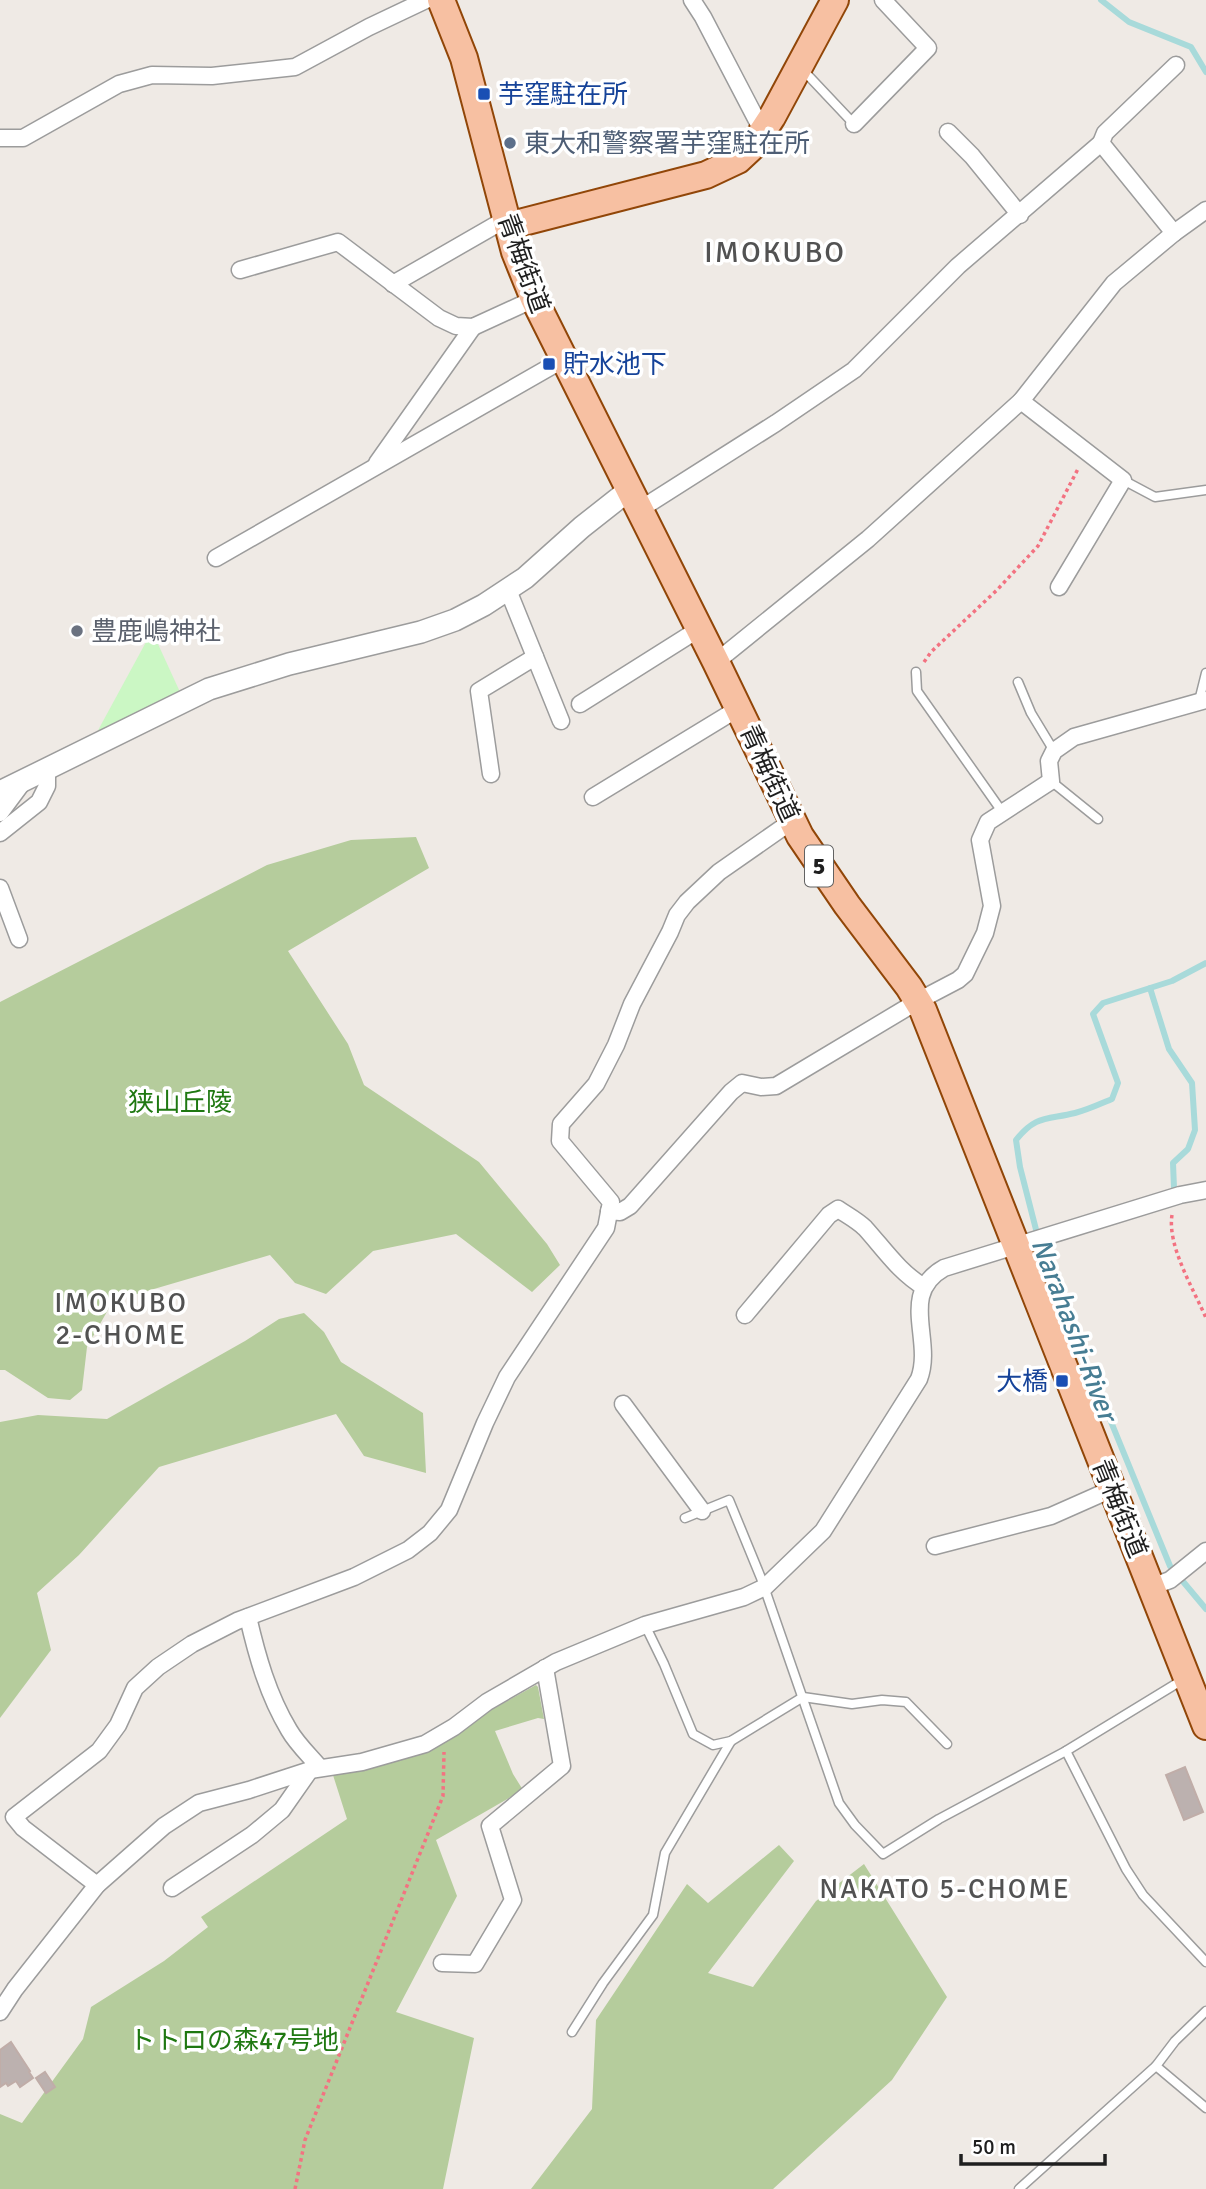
<svg xmlns="http://www.w3.org/2000/svg" width="1206" height="2189" font-family="Signika,'Noto Sans JP',sans-serif">
  <style>
    .forest { fill: #b5cc9c }
    .park { fill: #cbf7c4 }
    .lines { fill: none; stroke-linecap: round; stroke-linejoin: round }
    .stream { stroke: #a8dada; stroke-width: 6 }
    .building { fill: #bcb1af; stroke: #c0ada8; stroke-width: 2 }
    .service-casing { stroke: #9c9c9c; stroke-width: 11 }
    .minor-casing { stroke: #9c9c9c; stroke-width: 19 }
    .tertiary-casing { stroke: #9c9c9c; stroke-width: 24 }
    .primary-casing { stroke: #914608; stroke-width: 30 }
    .path { stroke: #f37281; stroke-width: 3.5; stroke-dasharray: 3.5 3.5; stroke-linecap: butt }
    .service { stroke: #fff; stroke-width: 8 }
    .minor { stroke: #fff; stroke-width: 16 }
    .tertiary { stroke: #fff; stroke-width: 21 }
    .primary { stroke: #f7c0a2; stroke-width: 26 }
    .transit-dot { fill: #1a4fb4; stroke: #fff; stroke-width: 2.5 }
    .service-dot { fill: #5c6f8a; stroke: #fff; stroke-width: 2.5 }
    .worship-dot { fill: #6b7280; stroke: #fff; stroke-width: 2.5 }
    .labels { text-anchor: middle; stroke-width: 7; stroke-linejoin: round; paint-order: stroke }
    .shield { fill: #fff; stroke: #626262; stroke-width: 2 }
    .shield-label { font-size: 24px; font-weight: bold; fill: #1f1f1f }
    .transit-label { font-size: 26px; fill: #164399; stroke: #fff; text-anchor: start }
    .service-label { font-size: 26px; fill: #4e5e75; stroke: #fff; text-anchor: start }
    .street-label { font-size: 26px; fill: #1f1f1f; stroke: #fff }
    .worship-label { font-size: 26px; fill: #5b616d; stroke: #fff; text-anchor: start }
    .park-label { font-size: 26px; fill: #1f7811; stroke: #fff }
    .neighbourhood-label { font-size: 28px; letter-spacing: 2px; fill: #525252; stroke: #fff }
    .water-label { font-size: 28px; font-style: italic; fill: #477d93; stroke: #fff }
    .quarter-label { font-size: 30px; letter-spacing: 2px; fill: #525252; stroke: #fff }
  </style>
  <rect width="100%" height="100%" fill="#efeae5"/>
  <g class="forest">
    <path d="M416,837L429,868L288,951L348,1044L364,1085L479,1162L547,1244L560,1265L532,1292L456,1234L373,1251L326,1294L295,1283L270,1255L113,1301L87,1347L82,1390L70,1400L48,1398L5,1370H0V1002L267,865L351,840Z"/>
    <path d="M304,1313L324,1332L341,1362L423,1413L426,1473L364,1456L336,1414L159,1467L79,1555L37,1593L51,1650L0,1718V1422L38,1415L107,1419L245,1341L279,1319Z"/>
    <path d="M536,1685L538,1687L544,1719L538,1718L495,1731L513,1774L523,1790L436,1840L457,1896L396,2012L474,2038L443,2189H0V2114L22,2123L83,2039L91,2007L164,1961L208,1927L201,1917L347,1819L332,1772L426,1751L446,1742L489,1711Z"/>
    <path d="M779,1845L794,1861L708,1973L753,1987L816,1901L864,1864L947,1997L892,2080L773,2189H531L592,2109L596,2020L687,1884L708,1903Z"/>
  </g>
  <path class="park" d="M152,631L180,692L96,734Z"/>
  <g class="lines">
    <g class="stream">
      <path d="M1101,0L1129,22L1191,47L1206,72"/>
      <path d="M1206,963L1172,981L1103,1003L1093,1014L1118,1083L1112,1099C1100,1104 1087,1110 1075,1113C1046,1120 1036,1115 1016,1140L1020,1167L1042,1253L1170,1566L1206,1609"/>
      <path d="M1150,988L1169,1049L1192,1083L1195,1130L1188,1149L1173,1163L1174,1188"/>
    </g>
  </g>
  <g class="building">
    <path d="M1185,1767L1203,1812L1184,1820L1166,1775Z"/>
    <path d="M11,2042L30,2071L29,2072L33,2078L20,2087L16,2081L8,2086L6,2083L0,2087V2050Z"/>
    <path d="M45,2072L55,2087L46,2093L36,2078Z"/>
  </g>
  <g class="lines">
    <g class="service-casing">
      <g id="service">
        <path d="M803,70L854,124"/>
        <path d="M1123,480L1155,497L1206,490"/>
        <path d="M916,672L917,691L1003,813"/>
        <path d="M1018,682L1031,713L1054,751"/>
        <path d="M1199,701L1206,673"/>
        <path d="M1051,781L1098,819"/>
        <path d="M685,1518L729,1500L761,1578L839,1803L855,1825L883,1854L939,1819L1066,1751L1184,1679"/>
        <path d="M645,1625L664,1664L693,1734L713,1745L731,1741L803,1697L852,1704L882,1700L906,1702L947,1744"/>
        <path d="M1066,1751L1126,1869L1143,1895L1206,1962"/>
        <path d="M572,2032L603,1983L653,1915L665,1853L731,1741"/>
        <path d="M1156,2066L1206,2108"/>
        <path d="M1019,2189L1156,2066L1175,2041L1206,2011"/>
      </g>
    </g>
    <g class="minor-casing">
      <g id="minor">
        <path d="M692,0L703,17L763,132"/>
        <path d="M854,124L928,48L883,0"/>
        <path d="M948,132L972,156L1020,215"/>
        <path d="M0,138H23L119,84L152,75L212,76L295,67L369,27L426,0"/>
        <path d="M1101,143L1105,133L1176,65"/>
        <path d="M240,270L338,242L439,318L456,326L473,327L534,299"/>
        <path d="M393,284L506,219"/>
        <path d="M1021,401L1123,480L1059,587"/>
        <path d="M377,463L473,327"/>
        <path d="M639,510L776,423L854,370L958,266L1101,143L1174,233"/>
        <path d="M216,558L564,359"/>
        <path d="M508,590L561,721"/>
        <path d="M716,662L868,539L1021,401L1114,283L1174,233L1206,210"/>
        <path d="M580,704L699,629"/>
        <path d="M491,774L479,691L535,657"/>
        <path d="M593,797L739,708"/>
        <path d="M0,813L23,782"/>
        <path d="M0,833L39,802L47,786V769"/>
        <path d="M0,888L19,939"/>
        <path d="M609,1211L620,1212L630,1206L731,1092L742,1083L761,1087L776,1086L918,1001L958,980L965,974L985,933L992,906L980,840L988,822L1051,781L1049,761L1054,751L1074,737L1206,700"/>
        <path d="M745,1315L829,1215L838,1209C847,1215 858,1221 865,1228C884,1249 899,1272 924,1287"/>
        <path d="M623,1404L702,1511"/>
        <path d="M935,1546L1051,1516L1112,1489"/>
        <path d="M1151,1587L1170,1580L1206,1551"/>
        <path d="M248,1617C257,1656 268,1695 289,1730C297,1744 310,1756 320,1768"/>
        <path d="M97,1885L23,1828L14,1817L99,1751L118,1725L135,1688L158,1667L192,1644L237,1621L354,1577L408,1550L430,1533L449,1510L485,1423L507,1377L606,1228L611,1202L560,1141L561,1124L596,1084L616,1045L632,1004L670,932L677,915L687,902L719,872L792,821"/>
        <path d="M172,1888L252,1835L282,1810L310,1770"/>
        <path d="M442,1963L475,1964L513,1900L490,1826L562,1766L545,1668"/>
        <path d="M0,2012L15,1989L97,1885L164,1826L199,1803L249,1790L310,1770L362,1762L425,1744L454,1727L487,1702L556,1662L645,1625L744,1597L765,1587L823,1531L919,1379C934,1340 898,1294 944,1268L1180,1195L1206,1190"/>
      </g>
    </g>
    <g class="tertiary-casing">
      <path id="tertiary" d="M0,792L209,689L289,664L421,632L455,620L484,605L525,578L582,527L629,490"/>
    </g>
    <g class="primary-casing">
      <g id="primary">
        <path d="M441,0L464,58L515,252L534,299L716,662L800,836L847,905L909,987L923,1010L1206,1726"/>
        <path d="M508,226L706,175L738,160L753,146L772,117L835,0"/>
      </g>
    </g>
    <g class="path">
      <path d="M924,662L931,652L997,590L1038,546L1079,467"/>
      <path d="M1172,1215C1167,1246 1194,1290 1206,1318"/>
      <path d="M295,2189L305,2140L443,1796L444,1752"/>
    </g>
    <use href="#service" class="service"/>
    <use href="#minor" class="minor"/>
    <use href="#tertiary" class="tertiary"/>
    <use href="#primary" class="primary"/>
  </g>
  <g class="transit-dot">
    <rect x="477" y="87" width="14" height="14" rx="3.5"/>
    <rect x="542" y="357" width="14" height="14" rx="3.5"/>
    <rect x="1055" y="1374" width="14" height="14" rx="3.5"/>
  </g>
  <circle class="service-dot" cx="510" cy="143" r="7"/>
  <circle class="worship-dot" cx="77" cy="631" r="7"/>
  <g class="labels">
    <rect class="shield" x="805" y="845.5" width="28" height="41" rx="5"/>
    <g class="shield-label">
      <text x="819" y="874">5</text>
    </g>
    <g class="transit-label">
      <text x="498" y="103">芋窪駐在所</text>
      <text x="563" y="373">貯水池下</text>
      <text x="1048" y="1390" text-anchor="end">大橋</text>
    </g>
    <g class="service-label">
      <text x="524" y="152">東大和警察署芋窪駐在所</text>
    </g>
    <g class="street-label">
      <text transform="translate(524 263) rotate(70)" y="9">青梅街道</text>
      <text transform="translate(770 773) rotate(65)" y="9">青梅街道</text>
      <text transform="translate(1120 1508) rotate(68)" y="9">青梅街道</text>
    </g>
    <g class="worship-label">
      <text x="91" y="640">豊鹿嶋神社</text>
    </g>
    <g class="park-label">
      <text x="180" y="1111">狭山丘陵</text>
      <text x="234" y="2049">トトロの森47号地</text>
    </g>
    <g class="neighbourhood-label">
      <text x="121" y="1312">IMOKUBO<tspan x="121" dy="32">2-CHOME</tspan></text>
      <text x="945" y="1898">NAKATO 5-CHOME</text>
    </g>
    <g class="water-label">
      <text transform="translate(1075 1329) rotate(69)" y="10">Narahashi-River</text>
    </g>
    <g class="quarter-label">
      <text x="775" y="262">IMOKUBO</text>
    </g>
  </g>
  <path d="M961 2154v10h144v-10" fill="none" stroke="#1f1f1f" stroke-width="3.5"/>
  <text x="972" y="2154" font-size="21" fill="#1f1f1f" stroke="#ffffff" stroke-width="5" paint-order="stroke">50 m</text>
</svg>
